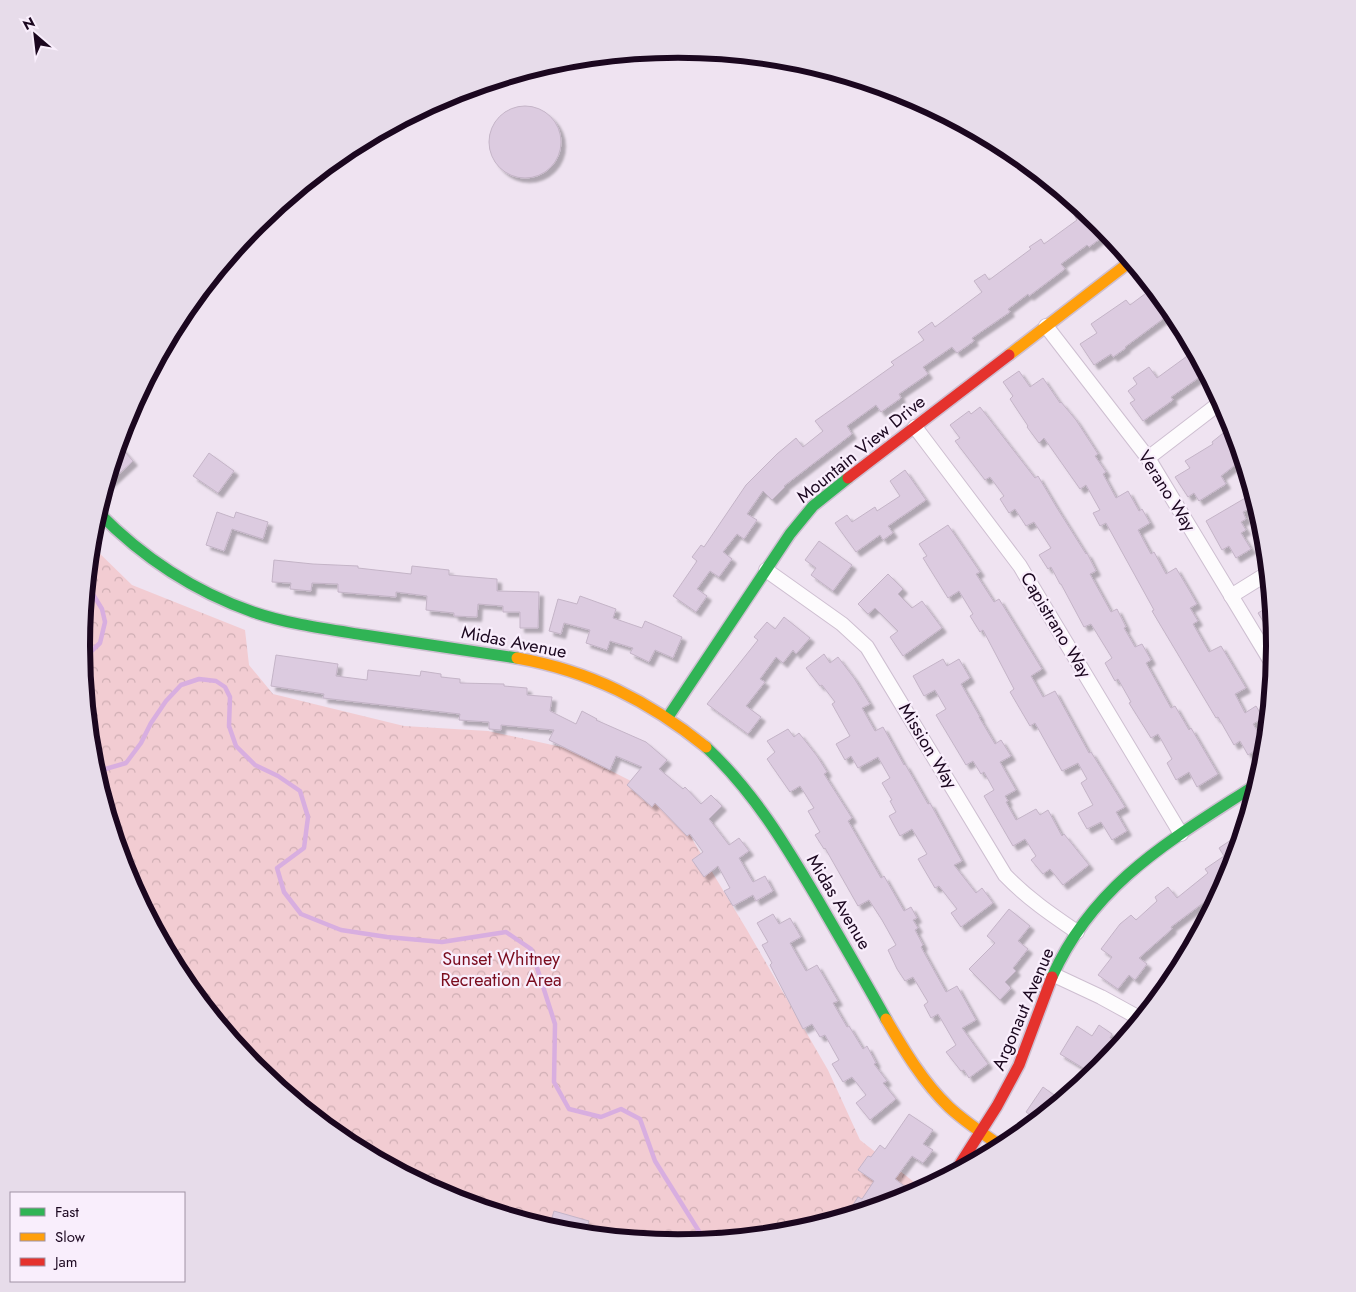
<svg xmlns="http://www.w3.org/2000/svg" width="1356" height="1292" font-family="Jost,sans-serif">
  <style>
    .park { fill: url(#park-crowns) }
    .lines { fill: none; stroke-linecap: round; stroke-linejoin: round }
    .stream { stroke: #d8aee0; stroke-width: 4.5 }
    .building { fill: #dccbe0; stroke: #c4b4c7; filter: url(#shadow) }
    .street-casing { stroke: #cebfd1; stroke-width: 16 }
    .fast-casing { stroke: #cebfd1; stroke-width: 14 }
    .slow-casing { stroke: #cebfd1; stroke-width: 14 }
    .jam-casing { stroke: #cebfd1; stroke-width: 14 }
    .street { stroke: #fdfbfd; stroke-width: 14 }
    .fast { stroke: #30b455; stroke-width: 11 }
    .slow { stroke: #ff9f0a; stroke-width: 11 }
    .jam { stroke: #e5322d; stroke-width: 11 }
    .labels { text-anchor: middle; stroke-width: 4.5; stroke-linejoin: round; paint-order: stroke }
    .street-label { font-size: 18px; fill: #1b071f; stroke: #f9eefc }
    .park-label { font-size: 18px; fill: #7a0c1e; stroke: #f9eefc }
    .rim { fill: none; stroke: #1b071f; stroke-width: 6 }
  </style>
  <defs>
    <pattern id="park-crowns" width="20" height="18" patternUnits="userSpaceOnUse" patternTransform="scale(1.25)"><rect width="20" height="18" fill="#f2ccd2"/><path d="M2 6a3 3 0 1 1 6 0M12 15a3 3 0 1 1 6 0" fill="none" stroke="#cfaeb4"/></pattern>
    <filter id="shadow"><feDropShadow dx="4.5" dy="4.5" stdDeviation="1" flood-color="#0004"/></filter>
  </defs>
  <rect width="100%" height="100%" fill="#efe3f1"/>
  <path class="park" d="M91,545L132,585L245,630L249,665L273,694L404,726L488,731L566,748L631,781L688,832L747,930L828,1070L860,1140L923,1189L906,1198L794,1232L678,1243L561,1232L449,1198L346,1142L255,1068L181,978L126,874L92,762L81,646Z"/>
  <g class="lines">
    <g class="stream">
      <path d="M82,660L100,643L105,622L102,609L94,596L86,589"/>
      <path d="M95,772L126,763L141,743L151,723L166,701L181,685L199,679L216,681L225,687L230,697L229,726L236,746L255,765L278,776L300,791L308,817L304,848L277,868L284,892L301,914L341,930L387,937L442,942L506,932L531,949L555,1024L554,1082L569,1109L601,1117L621,1109L640,1119L655,1161L705,1241"/>
    </g>
  </g>
  <g class="building">
    <circle cx="525" cy="142" r="36"/>
    <path d="M1082,209L1101,224L1108,233L1089,247L1087,245L1061,264L1065,269L1029,296L1028,294L1008,309L1010,312L972,338L974,341L957,353L952,347L923,367L928,374L899,394L901,398L881,412L876,405L847,426L852,434L784,486L785,487L772,500L763,491L747,514L757,520L744,539L737,534L723,552L732,559L719,577L710,571L697,589L707,596L696,612L673,596L697,561L692,557L701,545L704,547L746,485L777,454L796,438L803,447L823,431L815,421L894,365L891,362L924,340L918,332L932,322L935,327L982,292L974,281L985,274L989,280L1031,249L1029,247L1041,239L1044,244L1077,220L1074,215Z"/>
    <path d="M1153,288L1167,305L1162,309L1167,316L1125,347L1126,348L1113,357L1111,354L1094,365L1080,344L1097,333L1091,324L1126,300L1130,305Z"/>
    <path d="M1190,354L1204,374L1171,397L1173,400L1143,421L1130,403L1135,400L1128,391L1137,384L1133,378L1149,367L1157,378Z"/>
    <path d="M1019,371L1030,387L1043,378L1060,403L1061,402L1076,420L1098,454L1095,456L1106,472L1103,474L1116,498L1128,491L1139,511L1142,509L1150,523L1138,530L1151,554L1154,552L1166,574L1176,568L1189,590L1197,604L1190,608L1198,621L1193,624L1209,652L1221,646L1246,688L1235,694L1245,713L1256,706L1263,718L1253,724L1265,744L1248,755L1240,741L1234,745L1218,717L1216,718L1152,611L1154,610L1106,523L1100,526L1093,513L1100,510L1086,485L1080,489L1044,438L1039,443L1027,427L1028,426L1010,399L1013,396L1003,382Z"/>
    <path d="M980,407L1035,478L1038,476L1057,508L1086,554L1087,553L1096,571L1090,574L1111,612L1117,609L1126,627L1124,628L1135,647L1142,644L1151,660L1146,663L1171,708L1175,706L1189,730L1191,728L1218,774L1197,787L1189,772L1176,780L1167,763L1172,759L1158,734L1151,738L1129,703L1131,702L1118,679L1115,681L1105,663L1112,658L1091,624L1084,627L1061,584H1060L1051,567L1048,569L1039,555L1051,548L1034,522L1026,526L1015,509L1009,513L1000,499L1004,496L990,477L985,480L955,441L960,438L950,425L969,411L971,414Z"/>
    <path d="M1227,430L1234,438L1236,437L1243,459L1221,476L1226,484L1199,501L1194,493L1188,497L1175,477L1190,468L1185,461L1213,444L1212,442Z"/>
    <path d="M118,444L133,461L106,486L108,477Z"/>
    <path d="M209,453L234,471L218,493L193,476Z"/>
    <path d="M905,470L926,500L888,526L893,533L883,540L880,535L856,552L835,523L847,515L852,522L875,507L877,511L900,496L890,481Z"/>
    <path d="M1247,497L1253,507L1243,512L1246,519L1241,522L1246,530L1241,533L1251,549L1236,558L1229,546L1222,550L1206,521Z"/>
    <path d="M217,512L234,518L236,512L268,522L263,539L232,529L224,551L206,545Z"/>
    <path d="M948,525L980,572L976,574L994,602L999,599L1042,669L1031,676L1043,697L1055,691L1089,753L1091,752L1125,807L1116,812L1127,831L1112,840L1101,822L1087,829L1078,813L1093,805L1081,783L1087,779L1078,763L1062,771L1035,723L1030,726L1010,692L1014,689L983,630L980,632L970,616L973,614L959,591L948,598L923,558L927,556L919,544Z"/>
    <path d="M819,541L852,565L833,591L811,575L816,568L805,560Z"/>
    <path d="M274,560L313,564L358,566V568L411,574L412,566L449,570V575L497,579V591L539,592L538,628H520V612H503V606L478,604L477,617L454,616V613L426,610L427,596L396,592V597L338,592V584L312,583L311,591L290,589L291,583L272,582Z"/>
    <path d="M888,574L903,589L898,594L912,608L922,601L942,628L903,656L890,637L898,631L875,608L868,614L858,604Z"/>
    <path d="M580,596L616,609L613,618L642,628L645,621L682,637L673,658L655,650L649,662L630,653L633,648L610,641L607,650L586,643L590,630L564,623L561,634L549,631L558,599L577,604Z"/>
    <path d="M1271,605L1273,621L1275,641L1258,613Z"/>
    <path d="M784,617L810,638L796,654L793,650L783,663L776,657L760,679L765,682L746,706L761,717L748,734L707,704L758,640L754,637L767,622L775,629Z"/>
    <path d="M824,654L830,663L838,657L854,678L870,704L862,708L875,731L883,727L904,765L905,764L928,804L930,803L962,861L954,865L976,893L982,888L993,903L961,927L951,913L957,909L939,886L935,888L918,859L927,854L912,829L900,836L889,816L896,812L890,801L892,800L882,783L890,778L878,757L858,768L851,756L845,760L836,744L850,736L832,704L835,702L822,685L820,686L806,668Z"/>
    <path d="M276,655L338,664L336,676L367,680L368,670L420,676L421,671L441,674V677L460,679V683L504,684V686L527,688V695L552,697L550,711L576,724L582,711L597,719L596,720L646,742L667,760L659,769L683,789L685,787L701,804L711,795L722,806L709,819L729,845L739,838L749,851L739,858L753,882L765,876L773,891L756,901L753,895L733,906L724,891L730,888L718,866L704,877L692,860L703,852L690,834L687,836L655,803L652,807L627,785L642,767L616,756L610,770L549,740L554,730L501,725V730L489,729V722L459,720L460,714L323,698L324,694L271,686Z"/>
    <path d="M943,659L947,666L959,659L970,678L961,684L980,717H979L995,744L1001,740L1011,756L1000,762L1016,790L1005,796L1008,801L1006,802L1016,820L1036,809L1040,815L1048,810L1062,836L1064,834L1089,865L1063,885L1050,869L1043,874L1031,860L1036,856L1025,839L1013,846L984,796L994,790L984,772L981,774L973,761L966,765L936,715L946,709L935,690L924,696L913,676Z"/>
    <path d="M788,729L794,737L799,733L817,756L827,772L824,774L852,818L848,821L881,878L884,876L904,911L911,907L917,918L913,920L918,928L915,930L923,945L921,947L946,992L957,986L976,1020L962,1028L988,1064L969,1078L964,1070L961,1071L946,1052L956,1045L938,1014L931,1018L924,1005L928,1002L913,977L905,981L897,969L888,950L896,945L882,920L869,900L858,906L825,848L824,849L815,835L820,832L808,811L814,808L800,786L790,792L767,759L775,752L767,741Z"/>
    <path d="M1243,832L1230,875L1223,888L1171,927L1172,929L1139,958L1147,964L1135,980L1129,975L1118,989L1098,975L1112,957L1101,949L1120,924L1131,915L1136,920L1157,901L1155,897L1168,887L1177,898L1208,873L1205,869L1224,856L1219,848Z"/>
    <path d="M1009,909L1030,926L1018,941L1028,949L1013,968L1016,971L1005,982L1011,988L1000,1000L969,969L995,943L987,936Z"/>
    <path d="M773,914L779,924L790,918L801,937L790,943L806,971L817,965L838,1001L833,1003L847,1027L849,1026L863,1049L867,1046L876,1063L874,1064L887,1081L883,1083L896,1099L870,1120L856,1103L866,1095L852,1077L843,1082L832,1064L839,1060L825,1035L820,1037L812,1024L803,1029L770,965L772,963L762,945L768,942L757,923Z"/>
    <path d="M1099,1025L1112,1034L1110,1038L1121,1044L1100,1069L1093,1074L1060,1054L1077,1026L1092,1036Z"/>
    <path d="M1043,1087L1061,1100L1037,1120L1026,1112Z"/>
    <path d="M909,1114L933,1130L923,1144L933,1150L923,1163L912,1156L895,1179L907,1188L898,1200L845,1217L858,1197L862,1199L874,1181L858,1170L868,1156L871,1157L880,1145L885,1149Z"/>
    <path d="M554,1211L589,1221L585,1234L561,1232L549,1228Z"/>
  </g>
  <g class="lines">
    <g class="street-casing">
      <g id="street">
        <path d="M1046,326L1148,458L1273,665"/>
        <path d="M915,427L1020,566L1181,834"/>
        <path d="M1148,458L1221,402"/>
        <path d="M766,570L842,624L867,647L1005,875C1027,898 1052,915 1077,932"/>
        <path d="M1231,596L1268,573"/>
        <path d="M1054,975L1101,997L1141,1019"/>
      </g>
    </g>
    <g class="fast-casing">
      <g id="fast">
        <path d="M98,512C142,557 193,591 253,612C288,624 326,629 364,635C415,643 466,650 517,658"/>
        <path d="M668,717L790,534L813,506L848,478"/>
        <path d="M706,747C754,792 785,844 818,900C841,940 864,979 886,1019"/>
        <path d="M1052,977C1095,881 1173,839 1257,784"/>
      </g>
    </g>
    <g class="slow-casing">
      <g id="slow">
        <path d="M1009,355L1131,261"/>
        <path d="M517,658C590,671 649,701 706,747"/>
        <path d="M886,1019C904,1050 923,1082 949,1107C965,1122 984,1134 1002,1147"/>
      </g>
    </g>
    <g class="jam-casing">
      <g id="jam">
        <path d="M848,478L1009,355"/>
        <path d="M955,1172L997,1106L1019,1065L1052,977"/>
      </g>
    </g>
    <use href="#street" class="street"/>
    <use href="#fast" class="fast"/>
    <use href="#slow" class="slow"/>
    <use href="#jam" class="jam"/>
  </g>
  <g class="labels">
    <g class="street-label">
      <text transform="translate(861 449) rotate(-39)" y="6">Mountain View Drive</text>
      <text transform="translate(1167 491) rotate(58)" y="6">Verano Way</text>
      <text transform="translate(1056 625) rotate(59)" y="6">Capistrano Way</text>
      <text transform="translate(514 642) rotate(11)" y="6">Midas Avenue</text>
      <text transform="translate(928 746) rotate(59)" y="6">Mission Way</text>
      <text transform="translate(839 902) rotate(59)" y="6">Midas Avenue</text>
      <text transform="translate(1023 1009) rotate(-67)" y="6">Argonaut Avenue</text>
    </g>
    <g class="park-label">
      <text x="501" y="965">Sunset Whitney<tspan x="501" dy="21">Recreation Area</tspan></text>
    </g>
  </g>
  <path d="M0 0H1356V1292H0ZM90 646a588 588 0 1 1 1176 0a588 588 0 1 1-1176 0Z" fill="#e7dcea" fill-rule="evenodd"/>
  <path class="rim" d="M90 646a588 588 0 1 1 1176 0a588 588 0 1 1-1176 0Z"/>
  <rect x="10" y="1192" width="175" height="90" fill="#f9eefc" stroke="#a092a4"/>
  <rect x="20" y="1208" width="25" height="8" fill="#30b455" stroke="#a092a4"/>
  <text x="55" y="1217" font-size="15" fill="#1b071f">Fast</text>
  <rect x="20" y="1233" width="25" height="8" fill="#ff9f0a" stroke="#a092a4"/>
  <text x="55" y="1242" font-size="15" fill="#1b071f">Slow</text>
  <rect x="20" y="1258" width="25" height="8" fill="#e5322d" stroke="#a092a4"/>
  <text x="55" y="1267" font-size="15" fill="#1b071f">Jam</text>
  <g transform="translate(35 35) rotate(332)" stroke="#f9eefc" stroke-width="4" paint-order="stroke">
  <path d="M0-4L9 19L0 12L-9 19Z" fill="#1b071f"/>
  <text y="-8" font-size="14" font-weight="bold" text-anchor="middle" fill="#1b071f">N</text>
  </g>
</svg>
